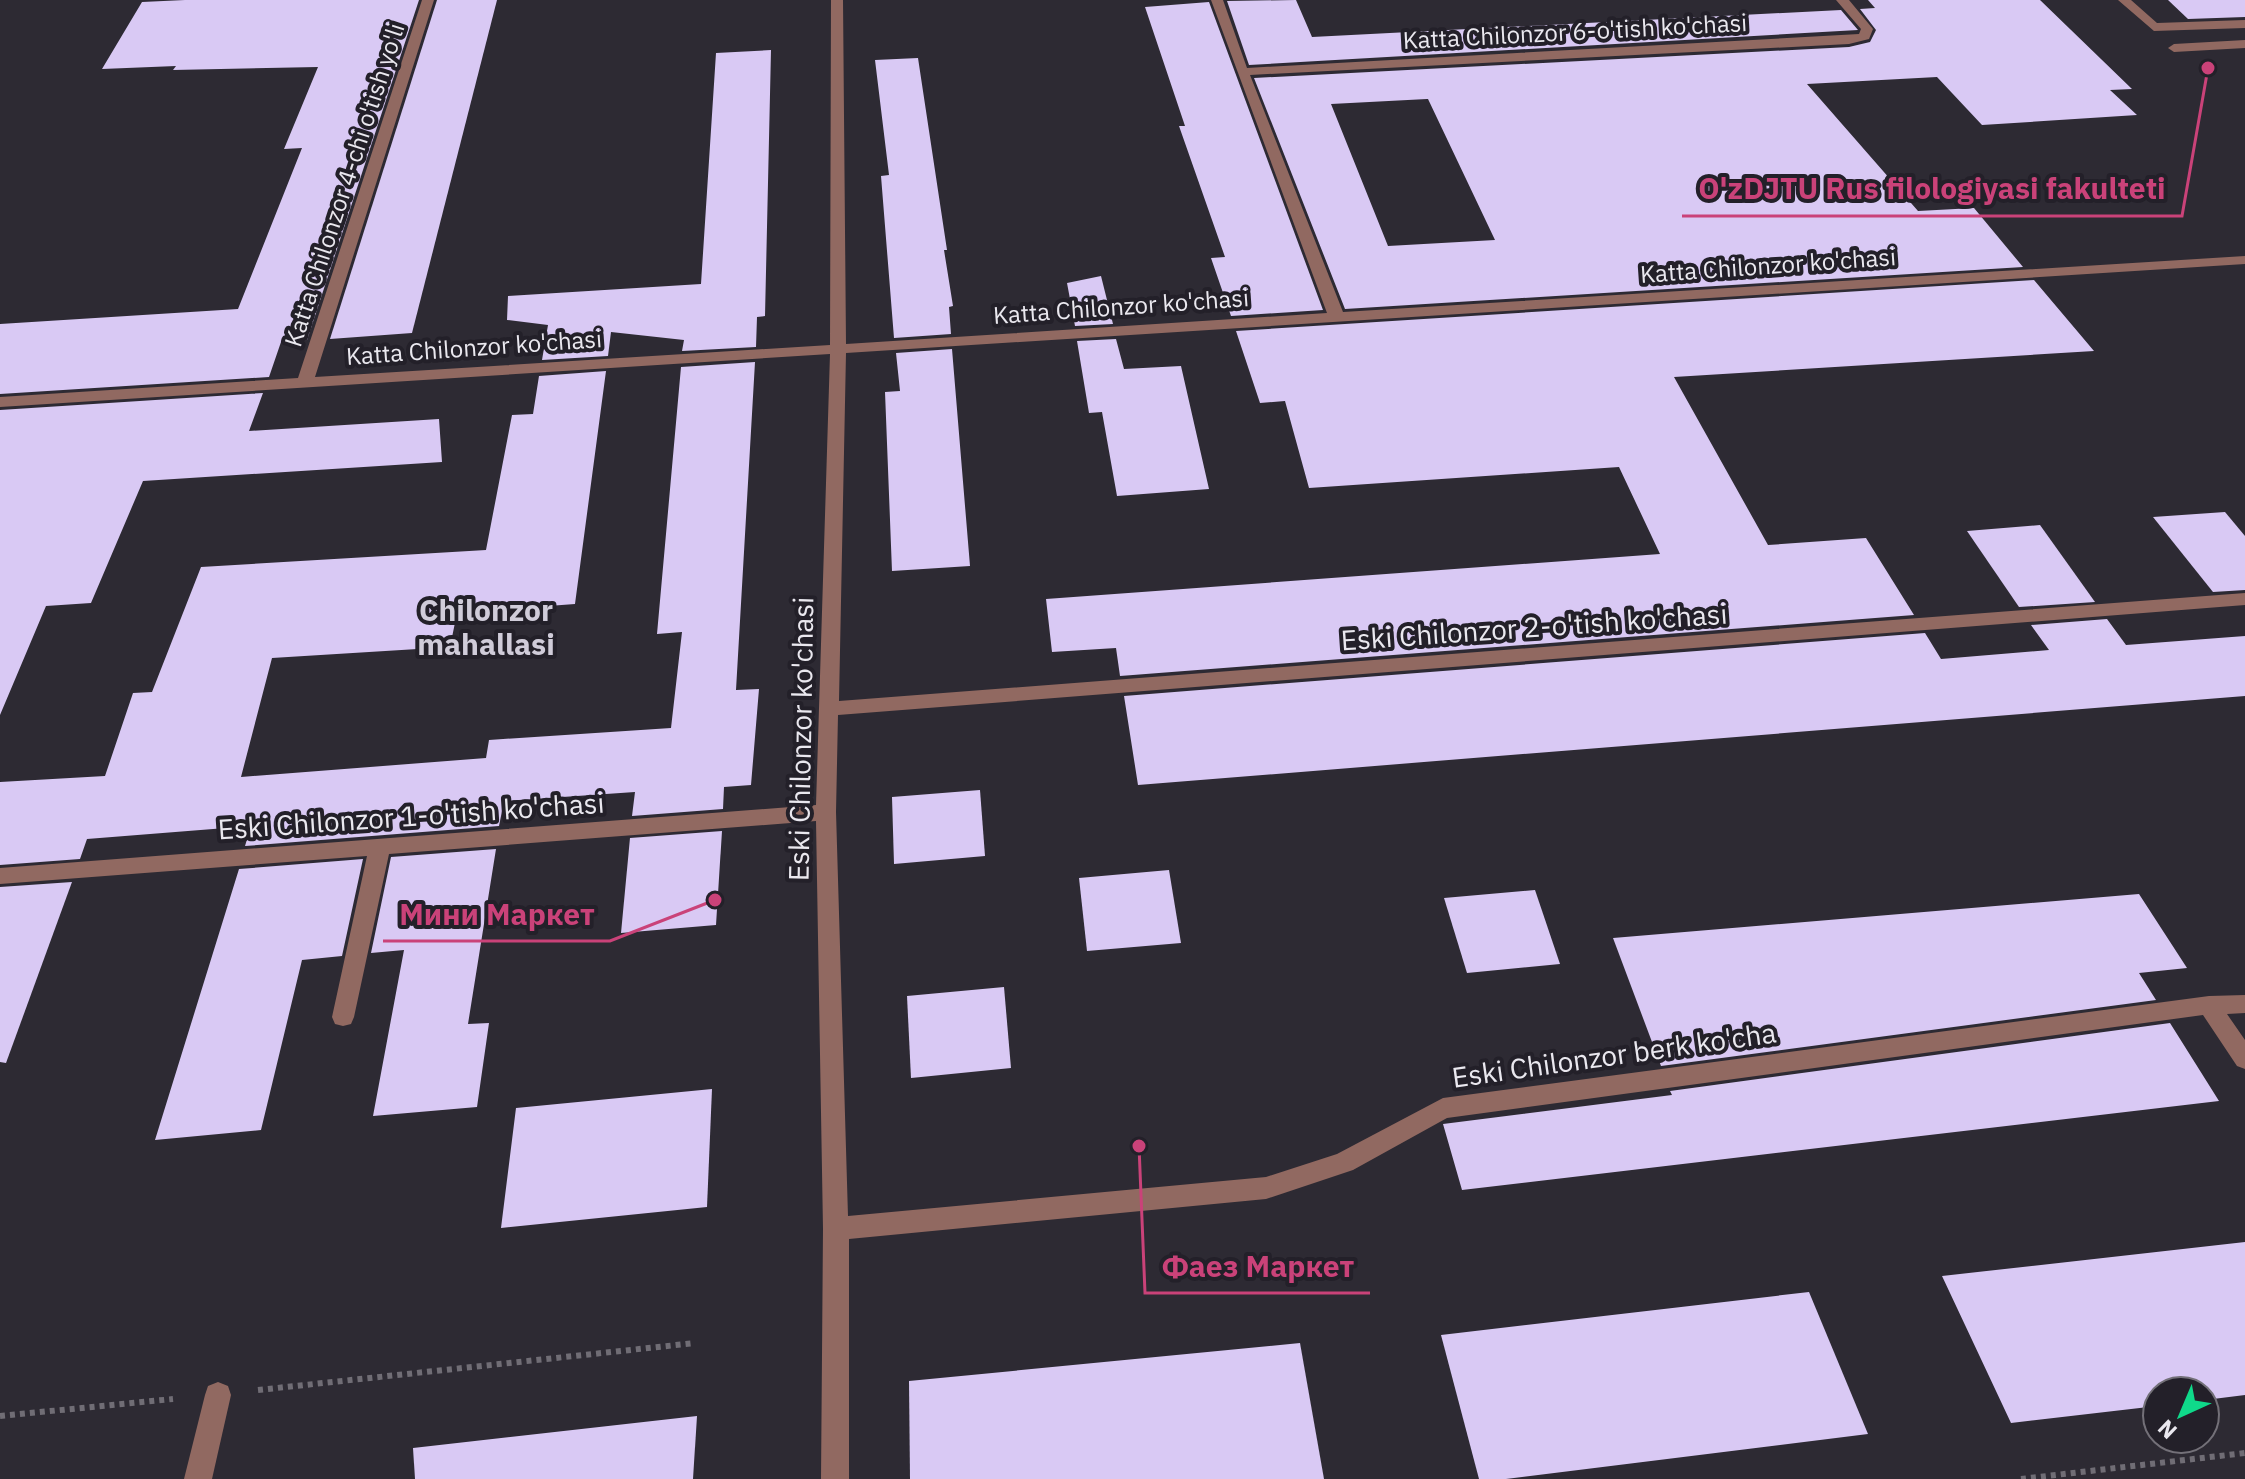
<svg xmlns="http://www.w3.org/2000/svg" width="2245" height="1479" font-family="'IBM Plex Sans',sans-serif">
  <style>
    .building { fill: #d9c9f4; fill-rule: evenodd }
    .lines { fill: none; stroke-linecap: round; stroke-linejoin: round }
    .path { stroke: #706d75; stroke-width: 6; stroke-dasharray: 5 5; stroke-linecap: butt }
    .minor { fill: #916961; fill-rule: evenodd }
    .labels { text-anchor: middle; stroke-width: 8; stroke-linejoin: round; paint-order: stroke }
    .far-street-label { font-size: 24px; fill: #eae8ef; stroke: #232029 }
    .street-label { font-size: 28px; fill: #eae8ef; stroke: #232029 }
    .neighbourhood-label { font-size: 30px; font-weight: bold; fill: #d0ccd9; stroke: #232029 }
    .leader { fill: none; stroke: #ca4279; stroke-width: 3 }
    .callout-dot { fill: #ca4279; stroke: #232029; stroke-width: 3 }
    .callout-label { font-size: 30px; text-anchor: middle; font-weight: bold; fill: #ca4279; stroke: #232029; stroke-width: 8; stroke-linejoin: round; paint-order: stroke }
  </style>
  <rect width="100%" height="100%" fill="#2d2a33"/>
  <g class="building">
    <path d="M185,0H419L307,340L281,342L269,377L0,394V324L238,309L302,148L284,149L318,67L173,70L176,66L102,69L142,2Z"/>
    <path d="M437,0H497L412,333L330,339Z"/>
    <path d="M1296,0L1312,37L1841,10L1858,30L1249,65L1227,1Z"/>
    <path d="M1868,0H2040L2132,89L2110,90L2137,115L1982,125L1937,77L1807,84L1918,211L1974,208L2023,267L1345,309L1254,78L1849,47L1870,42L1876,30L1860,9L1875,8ZM1427,99H1428L1495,240L1388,246L1331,104Z"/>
    <path d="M2168,0H2245V17L2188,19Z"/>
    <path d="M1209,2L1323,310L1231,316L1211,258L1225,257L1179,126H1185L1145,7Z"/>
    <path d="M771,50L765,316L757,317L756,347L682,351L684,340L611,332L608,356L542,360L548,325L507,320L508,296L701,284L716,53Z"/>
    <path d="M918,58L947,250H944L953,306L949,307L951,334L894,338L881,176L889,175L875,60Z"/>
    <path d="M1101,276L1113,324L1075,326L1067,283Z"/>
    <path d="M2034,280L2094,351L1674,377L1768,545L1866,538L1914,615L1120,676L1116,648L1052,652L1046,599L1660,554L1619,467L1309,488L1285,401L1260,403L1236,331Z"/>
    <path d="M1116,339L1124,369L1181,366L1209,489L1117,496L1102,412L1089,413L1077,341Z"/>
    <path d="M952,349L970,566L892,571L885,392L900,391L896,353Z"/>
    <path d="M755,362L736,690L759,689L751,785L724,787L723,809L632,816L635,792L504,801L499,826L245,846L251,826L87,839L80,859L0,865V782L105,776L133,693L152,692L201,567L486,550L512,415L533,414L539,376L606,371L575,604L457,613L450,647L272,658L241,777L486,758L489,740L671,728L682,632L657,634L681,367Z"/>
    <path d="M263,393L249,431L439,419L442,462L143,481L91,603L46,606L0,715V410Z"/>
    <path d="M2225,512L2245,536V590L2213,592L2153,517Z"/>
    <path d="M2040,525L2095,602L2019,607L1967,531Z"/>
    <path d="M2107,619L2126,645L2245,636V696L1138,785L1124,696L1925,633L1941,659L2049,650L2031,625Z"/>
    <path d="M980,790L985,856L894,864L892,797Z"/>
    <path d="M722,831L716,925L621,933L630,838Z"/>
    <path d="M496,849L468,1024L489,1023L477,1107L373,1116L404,950L371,953L391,857Z"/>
    <path d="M363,859L342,956L302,960L261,1130L155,1140L239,869Z"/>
    <path d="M1169,870L1181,943L1087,951L1079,878Z"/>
    <path d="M72,882L6,1063L0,1062V887Z"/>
    <path d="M1535,890L1560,964L1467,973L1444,898Z"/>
    <path d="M2139,894L2187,968L2139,973L2156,1000L1661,1066L1613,938Z"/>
    <path d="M1004,987L1011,1068L911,1078L907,996Z"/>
    <path d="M2170,1023L2219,1101L1462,1190L1443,1124L1672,1095L1670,1091Z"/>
    <path d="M712,1089L707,1207L501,1228L516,1108Z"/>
    <path d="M2245,1242V1395L2205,1400V1391H2157V1406L2011,1423L1942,1276Z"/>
    <path d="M1809,1292L1868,1434L1506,1479H1479L1441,1335Z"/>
    <path d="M1300,1343L1324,1479H910L909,1381Z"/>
    <path d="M697,1416L693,1479H415L413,1448Z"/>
  </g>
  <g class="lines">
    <g class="path">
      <path d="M258,1390L695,1343"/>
      <path d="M0,1416L173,1399"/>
      <path d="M2021,1479L2245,1453"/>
    </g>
    <g class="minor">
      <path d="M422,0H434L315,377L830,345L831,0H843L846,344L1327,313L1211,0H1223L1247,68L1859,34L1861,29L1836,0H1849L1873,29L1869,39L1849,44L1250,75L1343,312L2245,256V264L846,353L839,701L2245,593V605L838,715L836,812L848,1216L1266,1177L1337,1154L1443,1098L2209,996L2245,995V1013L2227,1014L2245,1040V1069L2237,1066L2203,1015L1447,1118L1353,1170L1266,1199L849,1239V1479H821L823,1229L816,821L389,854L354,1017L351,1024L343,1026L335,1024L332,1017L367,856L0,884V868L816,805L830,354L0,407V397L298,378Z"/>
      <path d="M2118,0H2131L2157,23L2245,20V28L2154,31Z"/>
      <path d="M2245,40V48L2174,52L2168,48L2174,44Z"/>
      <path d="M218,1382L228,1386L231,1395L212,1479H184L205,1395L208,1386Z"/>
    </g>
  </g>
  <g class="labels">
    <g class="far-street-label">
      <text transform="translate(1575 32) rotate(-3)" y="8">Katta Chilonzor 6-o'tish ko'chasi</text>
      <text transform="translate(345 185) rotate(-72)" y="8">Katta Chilonzor 4-chi o'tish yo'li</text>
      <text transform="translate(1768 266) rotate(-4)" y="8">Katta Chilonzor ko'chasi</text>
      <text transform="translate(1121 307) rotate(-4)" y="8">Katta Chilonzor ko'chasi</text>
      <text transform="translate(474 348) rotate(-4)" y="8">Katta Chilonzor ko'chasi</text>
    </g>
    <g class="street-label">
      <text transform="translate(1534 627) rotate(-4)" y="10">Eski Chilonzor 2-o'tish ko'chasi</text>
      <text transform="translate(801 739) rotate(-89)" y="10">Eski Chilonzor ko'chasi</text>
      <text transform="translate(411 816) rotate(-4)" y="10">Eski Chilonzor 1-o'tish ko'chasi</text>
      <text transform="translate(1614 1055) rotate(-8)" y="10">Eski Chilonzor berk ko'cha</text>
    </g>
    <g class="neighbourhood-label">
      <text x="486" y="621">Chilonzor<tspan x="486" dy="34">mahallasi</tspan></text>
    </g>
  </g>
  <path class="leader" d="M2208 68L2182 216H1682M715 900L610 941H383M1139 1146L1145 1293H1370"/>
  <g class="callout-dot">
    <circle cx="2208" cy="68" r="8"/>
    <circle cx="715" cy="900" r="8"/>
    <circle cx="1139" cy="1146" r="8"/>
  </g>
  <g class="callout-label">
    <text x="1932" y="199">O'zDJTU Rus filologiyasi fakulteti</text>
    <text x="497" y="925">Мини Маркет</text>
    <text x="1258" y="1277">Фаез Маркет</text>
  </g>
  <g transform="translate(2181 1415) rotate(224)"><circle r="38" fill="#232029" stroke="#737078" stroke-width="2"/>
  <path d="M0-6L14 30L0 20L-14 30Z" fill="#0fd98a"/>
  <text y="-12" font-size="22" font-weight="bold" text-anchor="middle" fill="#eae8ef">N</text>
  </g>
</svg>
